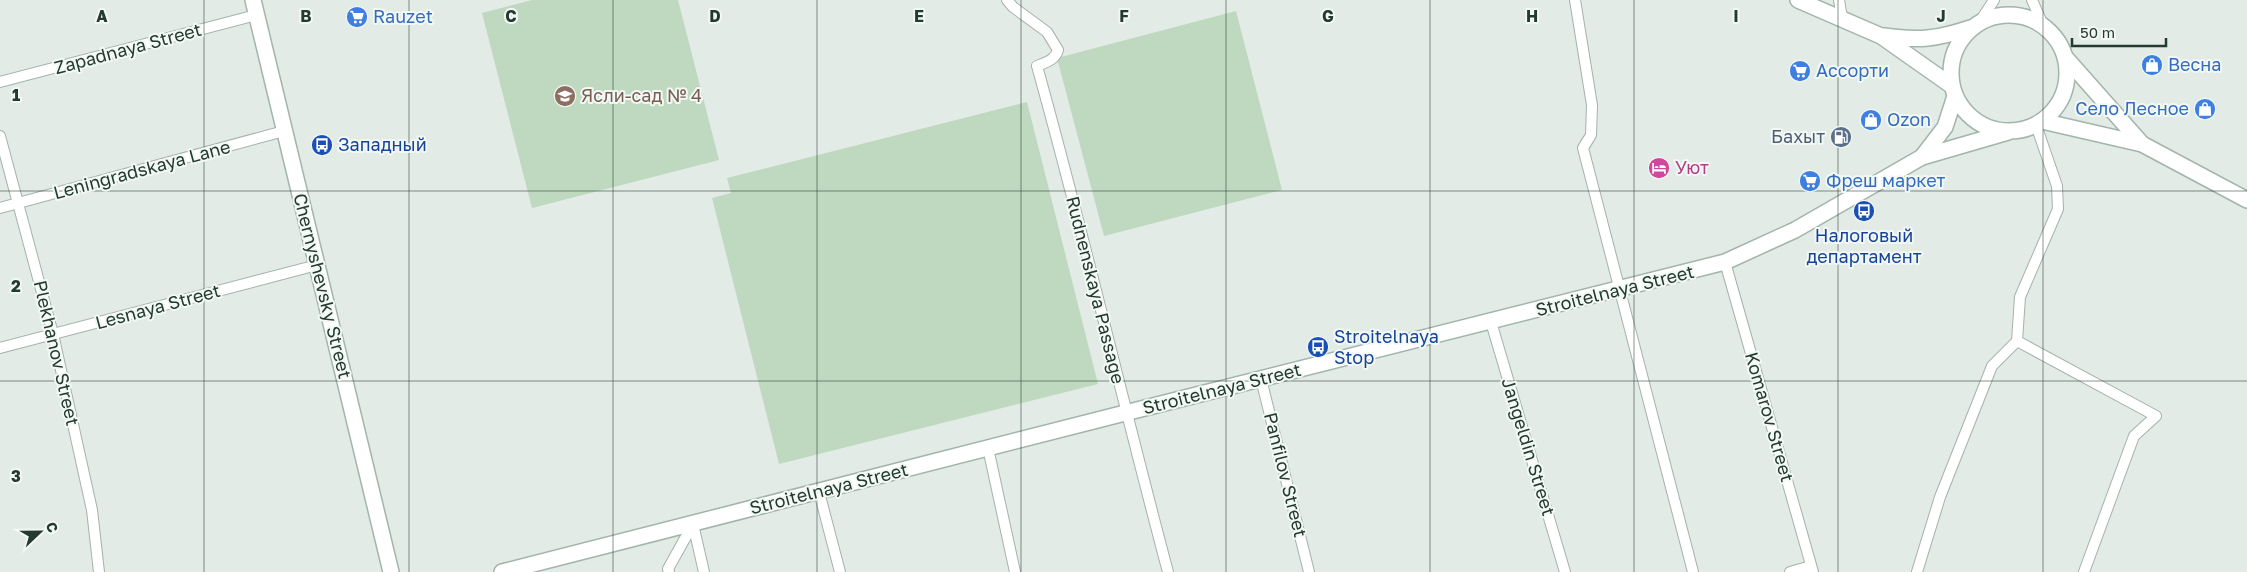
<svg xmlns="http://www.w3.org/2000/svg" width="2247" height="572" font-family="'Golos Text',sans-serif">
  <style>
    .green { fill: #bed9c0 }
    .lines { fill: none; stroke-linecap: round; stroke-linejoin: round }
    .street-casing { stroke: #a5b2ac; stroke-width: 12 }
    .secondary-casing { stroke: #a2b5ab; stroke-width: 18 }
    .street { stroke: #fff; stroke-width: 10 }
    .secondary { stroke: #fff; stroke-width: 15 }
    .grid { fill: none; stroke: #243a30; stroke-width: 1; stroke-opacity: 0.55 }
    .labels { text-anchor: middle; stroke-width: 4; stroke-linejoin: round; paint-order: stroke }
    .shop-label { font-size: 18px; fill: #366cbe; stroke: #f2f8f4; text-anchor: start }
    .street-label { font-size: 18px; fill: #243a30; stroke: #f2f8f4 }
    .education-label { font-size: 18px; fill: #785e54; stroke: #f2f8f4; text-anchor: start }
    .service-label { font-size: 18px; fill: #4e5e75; stroke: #f2f8f4; text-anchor: end }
    .transit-label { font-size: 18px; fill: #164399; stroke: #f2f8f4; text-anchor: start }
    .hotel-label { font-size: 18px; fill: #b23c85; stroke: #f2f8f4; text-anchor: start }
    .grid-label { font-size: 16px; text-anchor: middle; font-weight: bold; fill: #243a30; stroke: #f2f8f4; stroke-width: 4; stroke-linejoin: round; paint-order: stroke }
  </style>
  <rect width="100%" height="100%" fill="#e2ebe6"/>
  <g class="green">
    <path d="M532,0H678L719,160L532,208L482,13Z"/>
    <path d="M1236,11L1282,190L1104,236L1057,58Z"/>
    <path d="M1027,102L1098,384L779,464L712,198L731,193L727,178Z"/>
  </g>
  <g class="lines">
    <g class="street-casing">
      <g id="street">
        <path d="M1007,0L1013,7L1047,32L1058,50C1055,60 1047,62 1037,66C1084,234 1123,404 1168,572"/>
        <path d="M1575,0L1592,105L1591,135L1583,148L1693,572"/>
        <path d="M1839,0L1842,18"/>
        <path d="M2032,0L2043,25"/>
        <path d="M1979,23L1994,0"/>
        <path d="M0,82L256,15"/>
        <path d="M0,136L53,334L92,510L99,572"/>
        <path d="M0,208L284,131"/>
        <path d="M1725,262L1813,572"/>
        <path d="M1491,322L1565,572"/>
        <path d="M2017,341L2156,416L2134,436L2084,572"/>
        <path d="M0,348L317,265"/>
        <path d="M1261,379L1309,572"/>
        <path d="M988,448L1015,572"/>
        <path d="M819,492L840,572"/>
        <path d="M693,524L704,572"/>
        <path d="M669,572L668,569L693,524"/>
        <path d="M1790,572L1811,566"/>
        <path d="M1917,572L1940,497L1992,366L2017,341L2020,297L2058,209L2057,186L2036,125"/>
      </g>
    </g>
    <g class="secondary-casing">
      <g id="secondary">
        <path d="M253,0L391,572"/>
        <path d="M1798,0L1881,36L1952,86"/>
        <circle cx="2009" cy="73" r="58"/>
        <path d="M1884,36C1919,41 1937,39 1970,28"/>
        <path d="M2065,57L2142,144"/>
        <path d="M2042,121L2142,144L2247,200"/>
        <path d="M1922,157L1945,127L1955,96"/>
        <path d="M502,572L1125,413L1725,262L1795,230L1922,157L2008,132"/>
      </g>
    </g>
    <use href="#street" class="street"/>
    <use href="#secondary" class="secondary"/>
  </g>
  <path class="grid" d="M204,0V572M409,0V572M613,0V572M817,0V572M1021,0V572M1226,0V572M1430,0V572M1634,0V572M1838,0V572M2043,0V572M0,191H2247M0,381H2247"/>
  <defs>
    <g id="supermarket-disc" transform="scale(1.125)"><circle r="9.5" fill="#3f7fe0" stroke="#f2f8f4"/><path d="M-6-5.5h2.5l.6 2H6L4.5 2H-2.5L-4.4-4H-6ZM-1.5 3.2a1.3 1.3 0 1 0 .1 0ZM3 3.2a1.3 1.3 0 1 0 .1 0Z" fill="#fff"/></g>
    <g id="shop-disc" transform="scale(1.125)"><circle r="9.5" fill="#3f7fe0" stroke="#f2f8f4"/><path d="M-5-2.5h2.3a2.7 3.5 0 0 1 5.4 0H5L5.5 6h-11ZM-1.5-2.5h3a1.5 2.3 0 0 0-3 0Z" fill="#fff"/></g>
    <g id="school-disc" transform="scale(1.125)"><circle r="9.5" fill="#8d6e63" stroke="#f2f8f4"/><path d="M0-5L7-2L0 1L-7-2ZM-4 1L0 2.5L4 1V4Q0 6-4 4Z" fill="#fff"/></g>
    <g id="fuel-disc" transform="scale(1.125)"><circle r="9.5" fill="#5c6f8a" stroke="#f2f8f4"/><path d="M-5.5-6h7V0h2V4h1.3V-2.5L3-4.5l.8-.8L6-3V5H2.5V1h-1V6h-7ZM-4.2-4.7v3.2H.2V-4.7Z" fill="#fff"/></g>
    <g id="bus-disc" transform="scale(1.125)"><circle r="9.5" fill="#1a4fb4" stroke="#f2f8f4"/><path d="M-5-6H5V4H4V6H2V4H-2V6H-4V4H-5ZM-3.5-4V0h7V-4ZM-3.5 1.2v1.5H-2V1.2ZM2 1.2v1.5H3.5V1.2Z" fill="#fff"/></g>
    <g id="hotel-disc" transform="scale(1.125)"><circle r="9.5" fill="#d1479c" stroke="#f2f8f4"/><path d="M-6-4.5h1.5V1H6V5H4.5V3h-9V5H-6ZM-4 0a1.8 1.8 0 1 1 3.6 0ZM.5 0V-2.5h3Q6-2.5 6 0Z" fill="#fff"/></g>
  </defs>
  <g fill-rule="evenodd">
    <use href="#supermarket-disc" x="357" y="17"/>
    <use href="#shop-disc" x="2152" y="65"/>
    <use href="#supermarket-disc" x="1800" y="71"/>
    <use href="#school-disc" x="565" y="96"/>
    <use href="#shop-disc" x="2205" y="109"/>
    <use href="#shop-disc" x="1871" y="120"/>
    <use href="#fuel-disc" x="1841" y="137"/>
    <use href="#bus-disc" x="322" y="145"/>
    <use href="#hotel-disc" x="1659" y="168"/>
    <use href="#supermarket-disc" x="1810" y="181"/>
    <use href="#bus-disc" x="1864" y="211"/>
    <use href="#bus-disc" x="1318" y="347"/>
  </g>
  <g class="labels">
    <g class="shop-label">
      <text x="373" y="23">Rauzet</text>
      <text x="2168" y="71">Весна</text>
      <text x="1816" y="77">Ассорти</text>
      <text x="2189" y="115" text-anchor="end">Село Лесное</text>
      <text x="1887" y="126">Ozon</text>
      <text x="1826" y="187">Фреш маркет</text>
    </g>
    <g class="street-label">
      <text transform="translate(128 49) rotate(-15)" y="6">Zapadnaya Street</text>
      <text transform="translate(142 170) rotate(-15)" y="6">Leningradskaya Lane</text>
      <text transform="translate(322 286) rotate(76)" y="6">Chernyshevsky Street</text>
      <text transform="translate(1095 290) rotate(76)" y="6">Rudnenskaya Passage</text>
      <text transform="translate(1615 291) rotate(-14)" y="6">Stroitelnaya Street</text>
      <text transform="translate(158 307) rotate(-15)" y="6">Lesnaya Street</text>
      <text transform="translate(56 353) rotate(77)" y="6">Plekhanov Street</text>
      <text transform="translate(1222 389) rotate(-14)" y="6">Stroitelnaya Street</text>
      <text transform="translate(1769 417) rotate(74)" y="6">Komarov Street</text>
      <text transform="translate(1528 447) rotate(73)" y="6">Jangeldin Street</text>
      <text transform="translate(1285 475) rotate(76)" y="6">Panfilov Street</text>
      <text transform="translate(829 489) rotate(-14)" y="6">Stroitelnaya Street</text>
    </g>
    <g class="education-label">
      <text x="581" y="102">Ясли-сад № 4</text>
    </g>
    <g class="service-label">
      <text x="1825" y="143">Бахыт</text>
    </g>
    <g class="transit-label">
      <text x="338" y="151">Западный</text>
      <text x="1864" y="242" text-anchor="middle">Налоговый<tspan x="1864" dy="21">департамент</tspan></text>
      <text x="1334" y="343">Stroitelnaya<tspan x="1334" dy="21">Stop</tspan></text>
    </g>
    <g class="hotel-label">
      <text x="1675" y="174">Уют</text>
    </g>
  </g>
  <g class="grid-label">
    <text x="102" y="22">A</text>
    <text x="306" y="22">B</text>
    <text x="511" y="22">C</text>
    <text x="715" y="22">D</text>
    <text x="919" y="22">E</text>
    <text x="1124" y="22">F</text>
    <text x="1328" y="22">G</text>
    <text x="1532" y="22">H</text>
    <text x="1736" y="22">I</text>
    <text x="1941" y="22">J</text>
    <text x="16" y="101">1</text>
    <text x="16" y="292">2</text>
    <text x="16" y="482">3</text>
  </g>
  <g transform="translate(40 532) rotate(68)" stroke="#f2f8f4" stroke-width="4" paint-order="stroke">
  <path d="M0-4L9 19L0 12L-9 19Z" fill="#243a30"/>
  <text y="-8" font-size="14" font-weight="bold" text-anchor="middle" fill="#243a30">С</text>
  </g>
  <path d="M2072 38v8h94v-8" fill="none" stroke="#243a30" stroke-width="2.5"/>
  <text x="2080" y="38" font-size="15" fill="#243a30" stroke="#f2f8f4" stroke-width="4" paint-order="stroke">50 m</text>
</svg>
